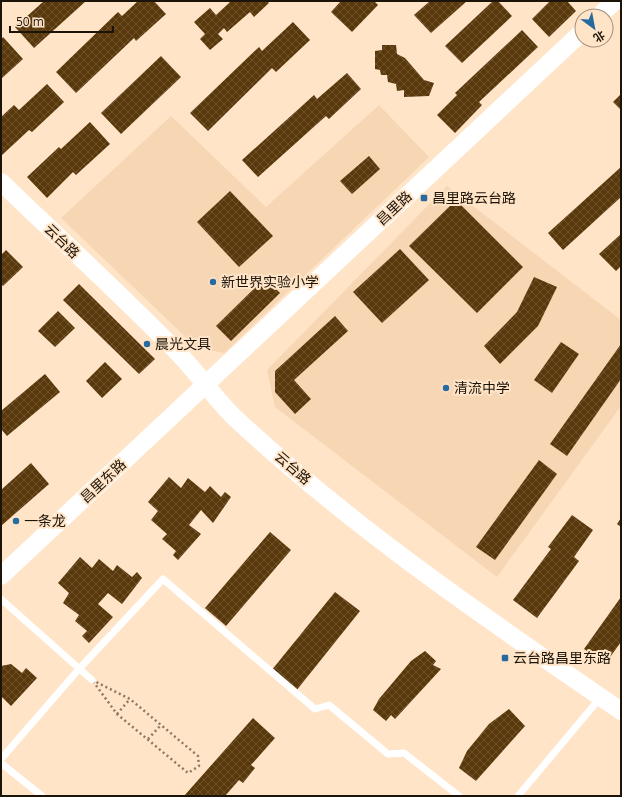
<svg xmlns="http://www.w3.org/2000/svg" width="622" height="797" font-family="'Open Sans','Noto Sans SC',sans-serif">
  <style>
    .built { fill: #f7d6b4 }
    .building { fill: url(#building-cross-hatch) }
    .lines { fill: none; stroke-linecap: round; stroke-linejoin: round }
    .path { stroke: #8b7966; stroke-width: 2.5; stroke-dasharray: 2 3; stroke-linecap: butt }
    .service { stroke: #fff; stroke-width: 7 }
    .tertiary { stroke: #fff; stroke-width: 18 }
    .poi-dot { fill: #276a9f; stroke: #ffe4c7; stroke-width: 1.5 }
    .labels { text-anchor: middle; stroke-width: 4; stroke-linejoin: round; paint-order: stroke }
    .poi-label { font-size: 14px; fill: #1c1309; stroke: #ffe4c7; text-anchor: start }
    .street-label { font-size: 14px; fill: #1c1309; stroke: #ffe4c7 }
  </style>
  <defs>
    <pattern id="building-cross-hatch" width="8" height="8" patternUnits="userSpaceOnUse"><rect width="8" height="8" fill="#59380b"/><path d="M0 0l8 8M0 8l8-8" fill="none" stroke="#6d522d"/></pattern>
  </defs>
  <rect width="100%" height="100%" fill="#ffe4c7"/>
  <g class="built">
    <path d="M379,105L429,157L224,353L196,347L61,218L171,116L266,207Z"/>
    <path d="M447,186L621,320V406L497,577L275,407L267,370Z"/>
  </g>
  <g class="building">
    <path d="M44,1H86L34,48L15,27Z"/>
    <path d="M138,1H154L166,14L136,41L134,38L76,93L56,72L118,12L122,16Z"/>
    <path d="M229,1H267L269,3L254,17L250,12L227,32L224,28L218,34L223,39L210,50L200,39L205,34L194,22L210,8L216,15L230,2Z"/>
    <path d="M341,1H374L378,5L352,32L331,12Z"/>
    <path d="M430,1H467L431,33L414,15Z"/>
    <path d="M493,1H498L512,16L462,63L445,46Z"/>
    <path d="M550,1H567L576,11L549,37L532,19Z"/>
    <path d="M293,22L310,40L276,72L272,68L208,131L190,113L259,47L262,51Z"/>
    <path d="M522,30L538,47L479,102L482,105L455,133L437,115L457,95L455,93Z"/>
    <path d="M3,37L23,59L1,79V40Z"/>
    <path d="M382,45H396L397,54L405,58L424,80L434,83L429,96L404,97V90L397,91L396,84L388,82L387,75H381L380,70L375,69V51L382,50Z"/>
    <path d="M161,56L181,77L121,134L101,113Z"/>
    <path d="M347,73L361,89L329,119L326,116L258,177L242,160L314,95L317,99Z"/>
    <path d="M47,84L64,102L32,132L29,130L1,156V117L14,105L19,110Z"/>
    <path d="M621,94V110L613,102Z"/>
    <path d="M90,122L110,144L76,175L73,172L47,198L27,177L59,147L61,149Z"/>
    <path d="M369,156L380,169L352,194L340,181Z"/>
    <path d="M621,167V197L563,250L548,233Z"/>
    <path d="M230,191L273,236L239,267L197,222Z"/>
    <path d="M456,200L523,267L477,313L409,246Z"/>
    <path d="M621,234V266L616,271L599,254Z"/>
    <path d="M400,249L429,280L382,323L353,292Z"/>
    <path d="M6,250L23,267L3,286L1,284V255Z"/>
    <path d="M534,277L557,287L538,326L500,364L484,346L517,312Z"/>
    <path d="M265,278L280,293L231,341L216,326Z"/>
    <path d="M79,284L155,359L139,374L63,300Z"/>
    <path d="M58,311L75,328L55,347L38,331Z"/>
    <path d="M335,316L348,331L294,380L311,399L295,414L275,392V371Z"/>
    <path d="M561,342L579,354L552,393L534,380Z"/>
    <path d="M621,344V379L567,456L550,444Z"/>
    <path d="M105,362L122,379L102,398L86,381Z"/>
    <path d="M45,374L60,392L7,436L1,429V411Z"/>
    <path d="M539,460L557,474L495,560L476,547Z"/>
    <path d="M31,463L49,484L1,526V490Z"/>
    <path d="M169,477L181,488L188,478L205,492L210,486L221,497L225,492L231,497L213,523L201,510L189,525L201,534L178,560L173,555L176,551L162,539L167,534L151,520L158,511L148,502Z"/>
    <path d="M572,515L593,530L574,557L579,561L537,618L513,600L551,549L548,547Z"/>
    <path d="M621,518V527L617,524Z"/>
    <path d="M270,532L291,550L226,626L205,608Z"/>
    <path d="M80,557L92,568L99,559L113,571L117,565L132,577L137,572L142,578L122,604L108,593L98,604L113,617L89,643L82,636L87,631L75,621L79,615L63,603L69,593L58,583Z"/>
    <path d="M335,592L360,611L296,691L271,671Z"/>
    <path d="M621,597V642L605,664L584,649Z"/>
    <path d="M425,651L436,661L433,665L441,669L395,719L391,715L386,721L373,710L379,699L411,661Z"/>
    <path d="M11,664L22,673L26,668L37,678L11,706L1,696V666Z"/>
    <path d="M509,709L525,726L476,781L459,768L467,751L489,724Z"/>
    <path d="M253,718L275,738L251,765L255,768L243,783L239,780L225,796H184Z"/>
  </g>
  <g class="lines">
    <g class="path">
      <path d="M92,680L130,699L198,756L199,766L188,773L117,714Z"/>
      <path d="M117,714L130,699"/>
      <path d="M148,739L161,725"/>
    </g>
    <g class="service">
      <path d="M1,599L92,680"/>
      <path d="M1,759L79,669L163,579L315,709L329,705L388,754L404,753L459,796"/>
      <path d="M1,763L42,796"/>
      <path d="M518,796L600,698"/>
    </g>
    <g class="tertiary">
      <path d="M599,16L615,1"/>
      <path d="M1,182C61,240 123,296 181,356C200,376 215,399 235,418C353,528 488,620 621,711"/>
      <path d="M1,576L582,32"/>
    </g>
  </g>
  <g class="poi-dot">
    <rect x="420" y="194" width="8" height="8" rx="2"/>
    <circle cx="213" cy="282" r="4"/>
    <circle cx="147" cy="344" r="4"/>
    <circle cx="446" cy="388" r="4"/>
    <circle cx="16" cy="521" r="4"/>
    <rect x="501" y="654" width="8" height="8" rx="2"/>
  </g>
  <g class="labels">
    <g class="poi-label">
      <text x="432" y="203">昌里路云台路</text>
      <text x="221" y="287">新世界实验小学</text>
      <text x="155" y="349">晨光文具</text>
      <text x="454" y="393">清流中学</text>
      <text x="24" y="526">一条龙</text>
      <text x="513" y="663">云台路昌里东路</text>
    </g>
    <g class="street-label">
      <text transform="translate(394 208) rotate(-43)" y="5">昌里路</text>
      <text transform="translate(62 241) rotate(44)" y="5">云台路</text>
      <text transform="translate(293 468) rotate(41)" y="5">云台路</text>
      <text transform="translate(103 481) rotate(-43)" y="5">昌里东路</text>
    </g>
  </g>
  <rect width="622" height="797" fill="none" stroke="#1c1309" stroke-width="4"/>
  <g transform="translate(594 28) rotate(148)"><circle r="19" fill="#ffe4c7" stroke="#a4907b"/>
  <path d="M0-3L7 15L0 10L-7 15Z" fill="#276a9f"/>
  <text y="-6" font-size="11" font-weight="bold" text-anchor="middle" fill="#1c1309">北</text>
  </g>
  <path d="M10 26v6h103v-6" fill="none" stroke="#1c1309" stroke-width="2"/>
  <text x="16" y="26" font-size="12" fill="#1c1309" stroke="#ffe4c7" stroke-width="3" paint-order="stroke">50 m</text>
</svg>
